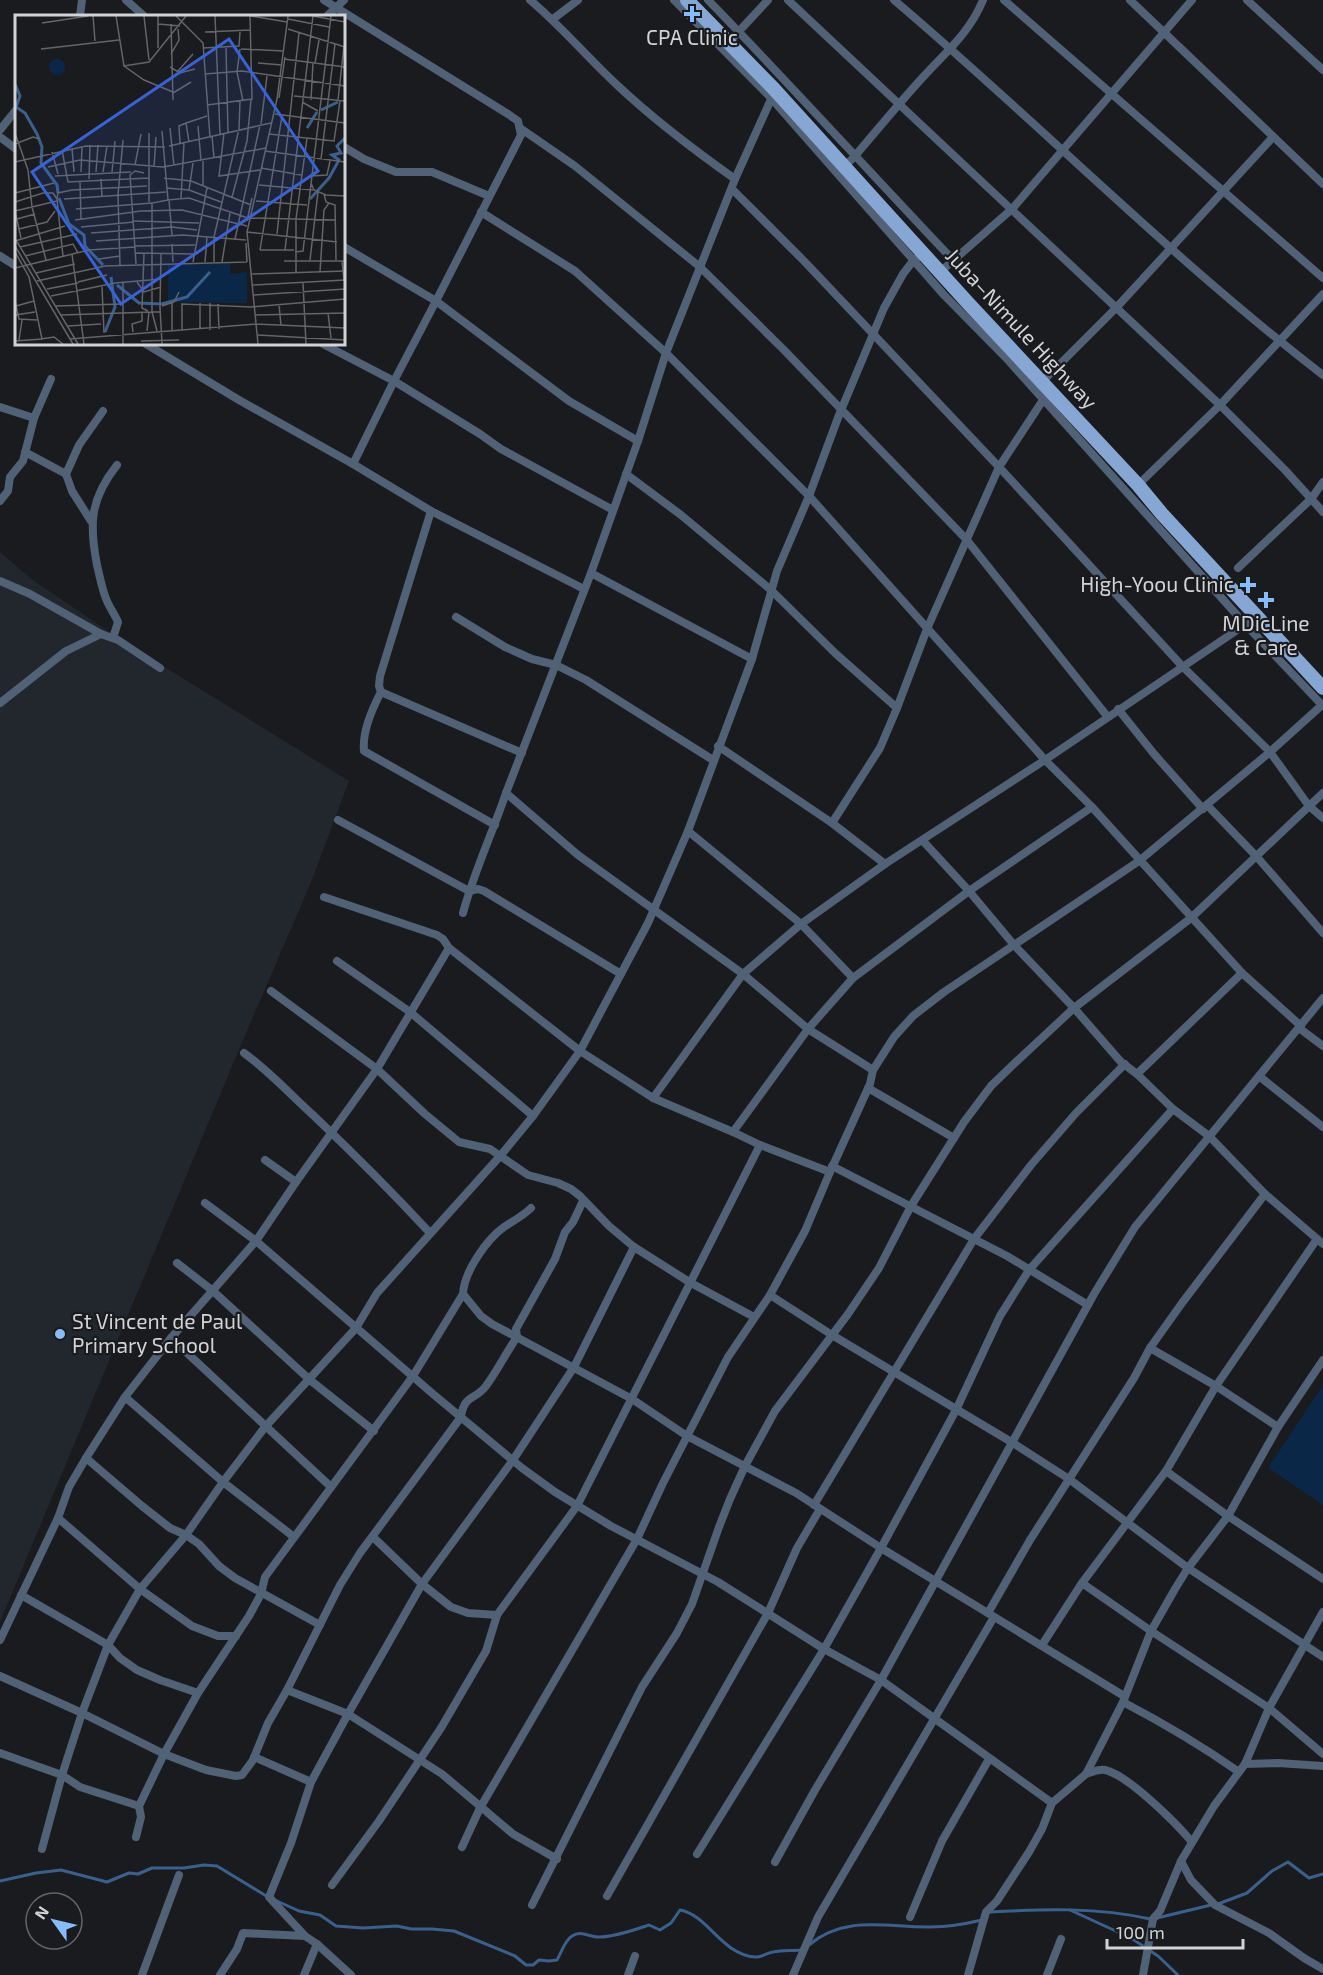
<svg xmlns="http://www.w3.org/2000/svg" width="1323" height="1975" font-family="'Exo 2',sans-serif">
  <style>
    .built { fill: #22272d }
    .green { fill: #0b2748 }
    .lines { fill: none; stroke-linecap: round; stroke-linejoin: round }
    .stream { stroke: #3b608e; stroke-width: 3 }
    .minor { stroke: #516176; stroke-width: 8 }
    .primary { stroke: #86a7d3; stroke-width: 14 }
    .poi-dot { fill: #88bbfc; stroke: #1a1b1e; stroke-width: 2 }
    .labels { text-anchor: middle; stroke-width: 4.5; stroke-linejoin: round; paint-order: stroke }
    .poi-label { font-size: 21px; fill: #d2d3d5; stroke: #1a1b1e }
    .street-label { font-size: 21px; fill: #d2d3d5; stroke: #1a1b1e }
    .inset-river { fill: none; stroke: #3b608e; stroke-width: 3 }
    .inset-road { fill: none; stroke: #646567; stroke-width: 1.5 }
    .view { fill: #3862d8; fill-opacity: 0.15; stroke: #3862d8; stroke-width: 3 }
    .inset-edge { fill: none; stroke: #d2d3d5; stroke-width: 3 }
  </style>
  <rect width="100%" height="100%" fill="#1a1b1e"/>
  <path class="built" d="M0,552L30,578L121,640L349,781L312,880L240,1047L0,1622Z"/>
  <path class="green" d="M1323,1385V1505L1268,1468Z"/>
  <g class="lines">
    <g class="stream">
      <path d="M0,1881L36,1873L61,1870L107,1882L129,1873L138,1874L152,1868H184L204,1865L217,1866L268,1897"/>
      <path d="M277,1901L299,1911L320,1915L336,1926L363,1928L397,1926L411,1929H432L454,1931L515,1956L526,1965H533L539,1960L549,1961L557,1960C561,1953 565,1940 572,1936C581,1930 589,1937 599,1937C615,1937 634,1930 649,1925L660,1930L671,1923L680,1910C708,1915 721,1954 755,1957C761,1958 766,1953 773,1952C782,1950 792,1951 801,1950"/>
      <path d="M1218,1904L1247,1893L1272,1871L1288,1862L1309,1878L1323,1874"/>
      <path d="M1070,1910L1131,1938L1158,1956L1178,1975"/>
      <path d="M990,1912C1044,1909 1097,1907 1150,1919"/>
      <path d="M1157,1918L1211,1905"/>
      <path d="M809,1945C845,1914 888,1928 931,1927C948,1927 965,1924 982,1920"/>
    </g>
    <g class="minor">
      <path d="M126,0L144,16"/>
      <path d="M324,0L508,114L518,121L521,135L436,301L394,381L353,464"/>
      <path d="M530,0C561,26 587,57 616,84C653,119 694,150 735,179"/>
      <path d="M674,0L772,99L944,295L1008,360L1245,624L1323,706"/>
      <path d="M708,0C791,85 871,174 953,260"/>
      <path d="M788,0L1220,405L1285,470L1323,512"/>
      <path d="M894,0C1039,123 1172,259 1323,375"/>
      <path d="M1004,0L1323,278"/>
      <path d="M1130,0L1323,184"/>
      <path d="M1247,0L1323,70"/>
      <path d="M80,16L82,0"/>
      <path d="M327,16L344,0"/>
      <path d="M553,19L578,0"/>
      <path d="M729,42L768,0"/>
      <path d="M520,128L575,166L700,267L784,350L966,539L1107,716"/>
      <path d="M0,130L16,110"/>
      <path d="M0,137L16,149"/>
      <path d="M344,147L364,159L396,172H432L489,196"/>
      <path d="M845,166L855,156C878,129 900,102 924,76C947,51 970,32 983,0"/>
      <path d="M732,189L804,261L999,467L1183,667L1270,752L1309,806L1323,818"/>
      <path d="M481,212L575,271L666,353L809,496L1045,760L1092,807L1242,973L1301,1026"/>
      <path d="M344,247L436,301L569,401L638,441"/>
      <path d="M0,256L16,266"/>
      <path d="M940,272L1012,209L1192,0"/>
      <path d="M146,344L239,400L353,464L431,511L584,589"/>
      <path d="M323,344L394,381L480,434L501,449L613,510"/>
      <path d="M1042,382L1116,308L1273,137"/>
      <path d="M0,407L34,418"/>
      <path d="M25,452L66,474"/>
      <path d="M626,474L681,515L771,590L835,653L897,708L927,629L999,467L1043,400"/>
      <path d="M1138,485L1220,405L1323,294"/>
      <path d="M0,501L8,491L10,477L23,461L34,418L51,379"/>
      <path d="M431,511L380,676L379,686L381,692L522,753"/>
      <path d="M91,521L72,491L66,474L79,445L103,411"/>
      <path d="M1238,568L1311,499L1323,482"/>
      <path d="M591,573L752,659"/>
      <path d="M0,581L30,594L101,634L118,640L160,668"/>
      <path d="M456,617L505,647L532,659L556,665L586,680L713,760"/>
      <path d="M113,638L118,622C115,615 110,608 107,601C102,590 100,577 97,565C89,524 90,499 117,465"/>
      <path d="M381,692C372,709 362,731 364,751L495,825"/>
      <path d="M0,703L66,651L101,634"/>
      <path d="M1118,709L1154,754L1203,809"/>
      <path d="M718,746L832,823L885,864"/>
      <path d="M506,793L578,855L743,974L808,1029L873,1070"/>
      <path d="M1207,805L1257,857L1323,933"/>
      <path d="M338,820L469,891L478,889L484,891L621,974"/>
      <path d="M832,823L880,748L897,708"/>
      <path d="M688,831L801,924L853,978L969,891L1092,807"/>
      <path d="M923,841L969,891L1014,945L1074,1008L1121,1062L1137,1074L1173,1109L1209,1136L1265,1194L1323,1244"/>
      <path d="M324,897L437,935L443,939L449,948L580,1051L653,1098L733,1132L760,1145L830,1172L870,1084L873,1070L894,1037L913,1016L944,992L1139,861L1270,752L1322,705"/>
      <path d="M463,913C474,872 492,834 506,793L591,573L638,441L666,353L735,179L773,95"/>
      <path d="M337,961L410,1012L533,1116"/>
      <path d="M271,991L377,1069L425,1114L459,1142L490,1149L528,1175L558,1183L571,1189L580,1196L609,1226L634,1247L691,1283L754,1317"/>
      <path d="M1299,1028L1323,1046"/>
      <path d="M244,1053C269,1071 290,1094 313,1115C353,1153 392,1192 430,1233"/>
      <path d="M1137,1074L1242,973"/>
      <path d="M1259,1076L1323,1127"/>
      <path d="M868,1088L954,1138"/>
      <path d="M653,1098L743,974L801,924L885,864L1045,760L1249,622"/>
      <path d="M733,1132L808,1029L853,978"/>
      <path d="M265,1160L296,1182"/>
      <path d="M832,1166L1007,1256L1088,1305"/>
      <path d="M830,1172L805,1231L770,1295L832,1335L1013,1443L1069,1479L1188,1568L1323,1657"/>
      <path d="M205,1203L256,1241L433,1394L522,1468L555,1492L611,1526L718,1582L824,1649L881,1680L1052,1803"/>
      <path d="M531,1208C523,1216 513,1221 504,1227C486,1240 464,1272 463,1294L481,1316L492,1324L632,1399L687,1436L796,1493L881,1548L1124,1696"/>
      <path d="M177,1263L213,1291L310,1380L374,1431"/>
      <path d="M171,1338L331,1487"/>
      <path d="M1150,1348L1216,1386L1278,1427"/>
      <path d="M125,1397L223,1482L294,1537"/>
      <path d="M86,1458L142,1506L170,1528L186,1535L199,1544L219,1566L235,1578L320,1625"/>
      <path d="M1166,1471L1228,1516L1323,1579"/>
      <path d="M814,1505L974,1239L1031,1165L1076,1113L1125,1064"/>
      <path d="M58,1518L140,1589L192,1626L218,1636H236"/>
      <path d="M373,1537L422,1584L451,1607L468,1613L497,1615"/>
      <path d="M1082,1583L1151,1631L1269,1708L1323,1754"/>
      <path d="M21,1595L108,1645L120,1658L137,1670L160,1680L198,1693"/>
      <path d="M988,1613L1030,1540L1134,1378L1150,1348L1182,1303L1265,1194"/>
      <path d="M0,1640L58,1518L69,1487L86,1458L125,1397L171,1338L256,1241L296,1182L377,1069L449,948"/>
      <path d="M1042,1645L1082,1583L1166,1471L1216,1386L1317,1239"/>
      <path d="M0,1676L82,1713L164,1754L206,1770L236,1776L242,1775L253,1760L268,1723L287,1690L340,1585L360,1553L461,1417C464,1394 476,1400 486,1386C497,1371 506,1353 517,1337L516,1329L555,1259L565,1232L573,1222L583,1201"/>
      <path d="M287,1690L348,1714L442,1774L513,1834L557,1859"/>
      <path d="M1123,1702C1163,1723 1202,1746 1239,1772"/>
      <path d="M0,1753L62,1775L80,1787L139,1806"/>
      <path d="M254,1757L311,1782"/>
      <path d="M1245,1764L1278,1763L1323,1766"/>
      <path d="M1086,1774C1092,1772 1099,1769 1105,1770C1128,1775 1176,1823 1192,1842"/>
      <path d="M136,1837L141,1817L139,1806L164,1754L198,1693L249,1616L261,1594L265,1577L413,1376L463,1294"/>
      <path d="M462,1847L480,1808L637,1539L663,1483L728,1357L770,1295"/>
      <path d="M42,1849L62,1775L82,1713L108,1645L140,1589L186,1535L223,1482L265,1427L356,1328L377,1293L501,1155L533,1116L580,1051L648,923L688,831L752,659L777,571L809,496L839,415L884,308L903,274L913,261L923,253"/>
      <path d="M697,1854L824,1649L881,1548L956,1410L1000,1316L1029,1270L1173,1109"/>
      <path d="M1181,1861L1191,1880L1215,1905L1269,1933L1304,1958L1323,1969"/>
      <path d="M775,1862L815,1790L881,1680L1094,1294L1135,1227L1323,998"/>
      <path d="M332,1885L379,1821L441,1728L486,1651L497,1615L577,1506L760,1145"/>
      <path d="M607,1896L768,1613L797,1548L820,1509"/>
      <path d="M532,1905L642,1687L677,1633L692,1604L719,1527L730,1499L745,1466L775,1411L848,1314L879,1268L911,1206L964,1122L991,1086L1017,1061L1074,1008L1191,918L1323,793"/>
      <path d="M910,1917L942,1841L989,1759"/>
      <path d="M305,1936L317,1944L351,1975"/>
      <path d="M142,1975L179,1875"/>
      <path d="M220,1975L237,1949L243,1933L305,1936L269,1897L291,1843L311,1782L348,1714L422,1584L513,1460L574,1367L634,1247"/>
      <path d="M304,1975L317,1944"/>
      <path d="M628,1975L635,1956"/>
      <path d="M793,1975L818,1917L994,1617"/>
      <path d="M968,1975L986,1912L997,1901L1029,1852L1042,1829L1052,1803L1086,1774L1123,1702L1151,1631L1175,1589L1188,1568L1228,1516L1278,1427L1323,1360"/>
      <path d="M1047,1975L1061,1939"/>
      <path d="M1143,1975L1153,1919L1160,1911L1181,1861L1214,1806L1245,1764L1269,1708L1323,1612"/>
    </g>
    <path class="primary" d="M687,0L774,89L968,303L1138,485L1162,514L1323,688"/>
  </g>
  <g class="poi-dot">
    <path d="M689 5h6v6h6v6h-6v6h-6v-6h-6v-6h6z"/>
    <path d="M1245 576h6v6h6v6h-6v6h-6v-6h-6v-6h6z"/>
    <path d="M1263 591h6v6h6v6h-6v6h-6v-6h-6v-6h6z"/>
    <circle cx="60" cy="1334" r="6"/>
  </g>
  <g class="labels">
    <g class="poi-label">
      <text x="692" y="45">CPA Clinic</text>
      <text x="1234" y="592" text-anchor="end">High-Yoou Clinic</text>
      <text x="1266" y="631">MDicLine<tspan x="1266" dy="24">&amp; Care</tspan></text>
      <text x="72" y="1329" text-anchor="start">St Vincent de Paul<tspan x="72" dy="24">Primary School</tspan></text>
    </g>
    <g class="street-label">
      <text transform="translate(1021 329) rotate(47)" y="7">Juba–Nimule Highway</text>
    </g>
  </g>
  <g transform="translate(15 15)">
    <rect width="330" height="330" fill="#1a1b1e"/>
    <path d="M34 52a8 8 0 1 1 16 0a8 8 0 1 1-16 0ZM215,248V259L232,257V288L153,287V249Z" fill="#0b2748"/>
    <path class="inset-river" d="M0,69L5,81L1,92L10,98L22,119L27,132L26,148L42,170L43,178M306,95L323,87M292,113L302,97M44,183L54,209L69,220L70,231L88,250M295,184L314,163L324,145L317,140L326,138L322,131L330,123M102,270L124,288L147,289L172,282L195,257M90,317L100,292L96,262"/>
    <path class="inset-road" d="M78,1L80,26M101,1L109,51L134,47L171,1M129,1L134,45M143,1V33M161,1L188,28L195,122M200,1L205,119M236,1L272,7M298,1L330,7M273,4L314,12M27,8L73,1M143,9L165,11M156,9L158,85M273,14L330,32M190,17L235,15M188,33L224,31L225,17M211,33L213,117M26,34L104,25M225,34L222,57L228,86M226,34L269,36M156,39L164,25L163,14M269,44L330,52M243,48L267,50M300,48L304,25M109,51L129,65L158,77M155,52L165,58L180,54M162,57L178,39M190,59L227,56L330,71M158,78L176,67M279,81L330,86M264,83L270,42M296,85L298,48M323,85L329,31M287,87L303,96M192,90L237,84L235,1M260,99L330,108M246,109L252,61M183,111L186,146M155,113L159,151M147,116L153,185L174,183L233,203M0,118L13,155L17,192L31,245M209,118L204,161L245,155M254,119L319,126L325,86M197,121L199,143M174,127L171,108L192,101M165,128L164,111L171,108M0,129L18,122L25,124M154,131L256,108M57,133L59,157M47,135L53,167L134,163M250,136L330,147M37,137L43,159M306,144L320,29M0,147L71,131L150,132M178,148L174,175L206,187M120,150L126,119M33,152L65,145L148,152L251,133M139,152L141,122M246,153L286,160M66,157L67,132M81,157L83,130M88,157L92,131M97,157L100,126M40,161L116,157M296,161L312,160L315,146M149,163L176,166L236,190M74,164L75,130M86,164L87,182M65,166L66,204M296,168L299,175L311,180L330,181M188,170V146M244,170L298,175M151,173L174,175M330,176V227M0,178L39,168M309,179L311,187L320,190L321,245M217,182L232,126L236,85M166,183L169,128M42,184L48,241M49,184L151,177M154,185L157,220M241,186L292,190M0,187L28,178H38L42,184L43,178L57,175L132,171M134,187V118M61,194L137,188M0,196L42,186M0,196L6,223M235,203L320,205M2,204L20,199M60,205L126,196L167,195L232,211M119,206L184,208M232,206L237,183M66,212L119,207M4,214L32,207L40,196M232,217L322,227M76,218L157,212L182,215M262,219L284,18M199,222L224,114L225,86M220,224L245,110M1,225L63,329M0,226L50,211M81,226L168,220L231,225M231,228L232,247M157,229L158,247M0,231L58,329M120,231L180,230M5,232L62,219M245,235L267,101M245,235H279M270,235L298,1M0,237L14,262L27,324L0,326M280,237L288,236L316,1M121,238L179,239M129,238L127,293L133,296M57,239L69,329M10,241L58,229L63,238M84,244L105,241M295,245L303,177M269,246H330M327,246L329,265M178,247L192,173M190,247L192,222M199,247V223M207,247L215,198M121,249L115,160L120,156L129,158M105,250L103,180L108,125M0,253L74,235L120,232M305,257L309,195L314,188M21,258L60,249M281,258V204L292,123M236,259L330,256M22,266L90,251L232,247M63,267L92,260M108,267V329M122,267L129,277L146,272M288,268L291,329M237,270L330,265M87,272L89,318M32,274L63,268M239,280L330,274M36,281L100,268L146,264M0,286L4,304L22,305M157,288V316M185,288V315M195,288V315M203,289L204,314M264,289L266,311M1,291L19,286M41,291L107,289M147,291L159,287L164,277M145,292L146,239M145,292L147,329M313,298L316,323M0,300L20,297M46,300L137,297V188L153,185M240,300L330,298M53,311L86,309M167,315V289L236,292L330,284M132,316L134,297M142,316L137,297H145M118,317L117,309L127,306V298M243,320L330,325M26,324L39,322L48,329M55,324L241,309L330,313M4,325L7,305M126,326L164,325M243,329L232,217L262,84L273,1"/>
    <path class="view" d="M214,24L303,156L106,289L17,157Z"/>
    <rect width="330" height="330" class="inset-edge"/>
  </g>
  <g transform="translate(54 1921) rotate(304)"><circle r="28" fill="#1a1b1e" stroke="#646567" stroke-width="1.5"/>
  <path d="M0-4.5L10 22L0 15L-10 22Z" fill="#88bbfc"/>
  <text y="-9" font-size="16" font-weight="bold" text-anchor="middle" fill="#d2d3d5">N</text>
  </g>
  <path d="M1107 1939v9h136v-9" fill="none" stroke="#d2d3d5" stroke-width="3"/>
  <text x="1116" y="1939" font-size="18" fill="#d2d3d5" stroke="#1a1b1e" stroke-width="4.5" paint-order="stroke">100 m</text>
</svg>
